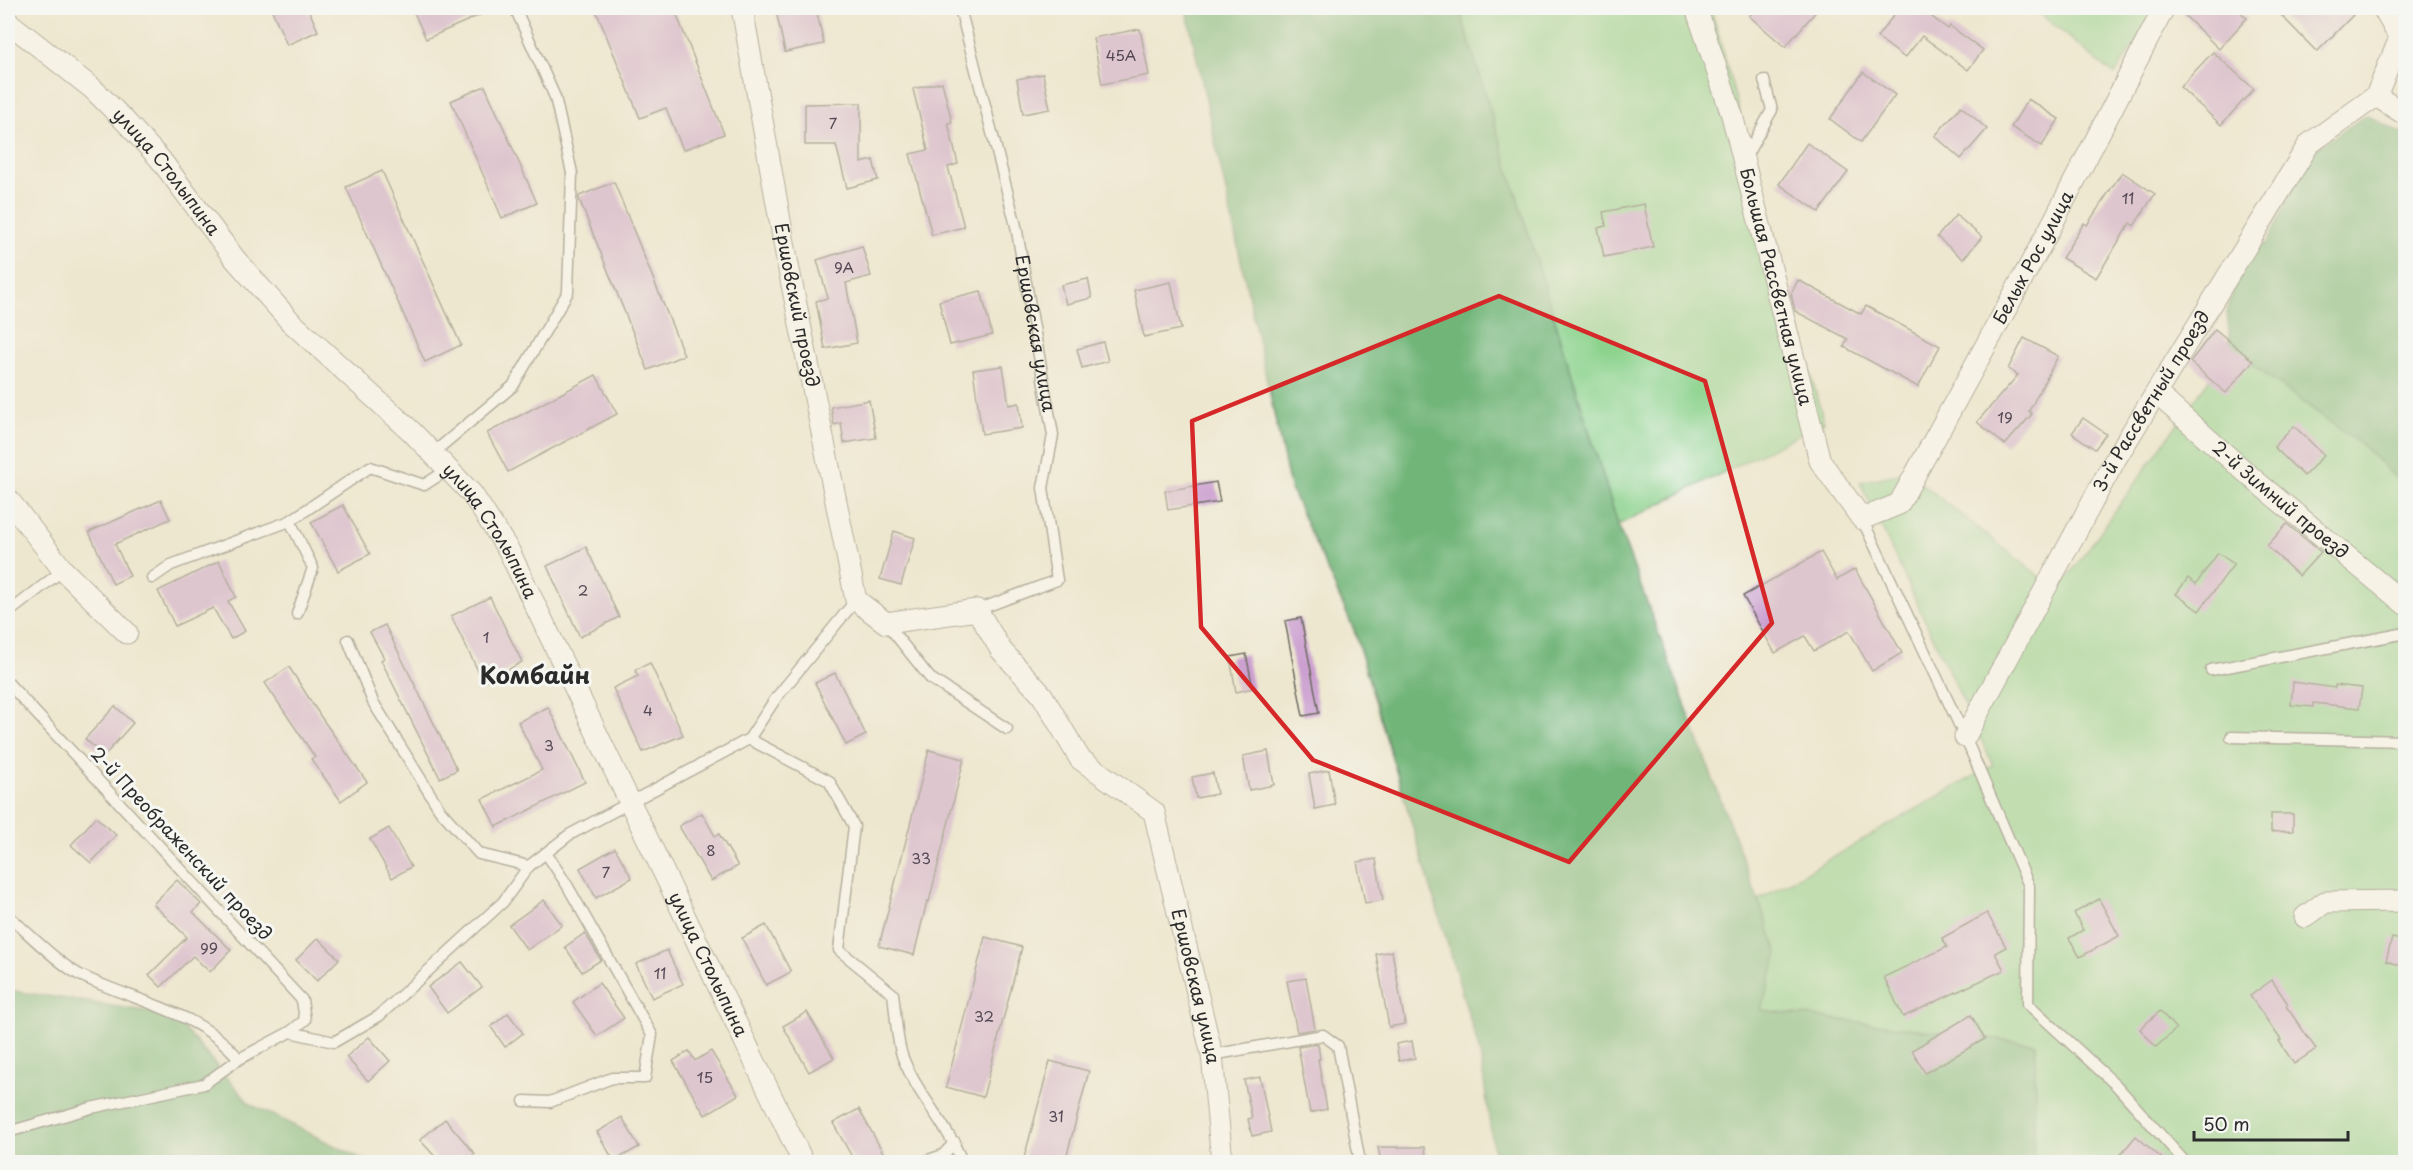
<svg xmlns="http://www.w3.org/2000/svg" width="2413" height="1170" font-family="'Playpen Sans',sans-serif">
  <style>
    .green { fill: #8cd38d; stroke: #5c7f5c; stroke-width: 1.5 }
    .forest { fill: #71b578; stroke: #4e7052; stroke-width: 1.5 }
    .building { fill: #ca9dcf }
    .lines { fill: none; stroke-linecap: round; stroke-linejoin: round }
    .lane-casing { stroke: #6f6d64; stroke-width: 13 }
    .street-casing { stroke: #6f6d64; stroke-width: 23 }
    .lane { stroke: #fff; stroke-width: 10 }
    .street { stroke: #fff; stroke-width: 21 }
    .marked { fill: none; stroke: #d62828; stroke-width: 4.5; stroke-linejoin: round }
    .labels { text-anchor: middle; stroke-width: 6; stroke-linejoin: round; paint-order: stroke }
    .number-label { font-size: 15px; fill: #534854 }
    .street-label { font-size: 18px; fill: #2b2b2b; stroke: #f6f6f2 }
    .district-label { font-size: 24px; font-weight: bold; fill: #2b2b2b; stroke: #f6f6f2 }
  </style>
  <rect width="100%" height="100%" fill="#f6f6f2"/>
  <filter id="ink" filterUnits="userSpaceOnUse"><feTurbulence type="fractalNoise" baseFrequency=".0167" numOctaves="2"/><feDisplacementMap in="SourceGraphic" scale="12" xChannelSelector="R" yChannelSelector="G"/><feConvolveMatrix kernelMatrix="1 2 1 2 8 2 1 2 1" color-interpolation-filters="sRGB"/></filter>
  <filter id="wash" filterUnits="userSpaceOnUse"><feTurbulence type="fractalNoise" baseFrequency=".008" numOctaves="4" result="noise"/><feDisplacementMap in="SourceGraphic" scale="24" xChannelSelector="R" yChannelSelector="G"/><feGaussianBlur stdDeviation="1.35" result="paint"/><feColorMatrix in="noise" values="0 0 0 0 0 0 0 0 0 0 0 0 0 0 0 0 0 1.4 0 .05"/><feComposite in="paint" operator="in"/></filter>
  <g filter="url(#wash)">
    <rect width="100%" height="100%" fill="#eee7cf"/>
    <g class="green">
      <path d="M1459,8H1711L1824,422L1618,525Z"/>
      <path d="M2033,8H2156L2115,75Z"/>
      <path d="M2231,349L2363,446L2405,487V1162H2033L2036,1044L1761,1010L1778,953L1758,900L1993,765L1860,482L1907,472L2058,591Z"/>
    </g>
    <g class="forest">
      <path d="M1186,8H1459L1618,525L1778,953L1761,1010L2036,1044L2033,1162H1495L1480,1053L1354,630L1290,487Z"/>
      <path d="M2366,115L2405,135V487L2363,446L2231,349L2227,313L2238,271L2245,256L2267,243L2310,153Z"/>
      <path d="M8,990L172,1015L250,1104L368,1162H8Z"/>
    </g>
    <g id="blocks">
      <g class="building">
        <path d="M271,8H308L318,31L287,45Z"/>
        <path d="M412,8H496L426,39Z"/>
        <path d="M595,8H674L724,134L683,150L666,108L640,118Z"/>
        <path d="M793,8H816L824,44L785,52L776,11Z"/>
        <path d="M1757,8H1819L1785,47L1749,16Z"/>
        <path d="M1899,8H1920L1948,29L1950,26L1983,50L1968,70L1922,36L1905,58L1877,37Z"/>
        <path d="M2177,8H2236L2247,18L2219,49Z"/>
        <path d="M2274,8H2345L2353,15L2317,52Z"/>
        <path d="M1140,29L1149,75L1102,84L1093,38Z"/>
        <path d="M2213,52L2254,89L2221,125L2180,87Z"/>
        <path d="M1863,72L1895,95L1861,142L1830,119Z"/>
        <path d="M1043,74L1050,109L1023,114L1017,79Z"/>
        <path d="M942,82L952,122L948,123L958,164L948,167L964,227L932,235L910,154L928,150L913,89Z"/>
        <path d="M485,86L537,203L502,218L451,101Z"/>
        <path d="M2028,99L2059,119L2042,146L2011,127Z"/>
        <path d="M861,103V163L873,160L878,180L847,188L836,145H805V104Z"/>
        <path d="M1961,106L1987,129L1961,159L1935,136Z"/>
        <path d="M1807,143L1848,172L1819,212L1779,184Z"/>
        <path d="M382,171L461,345L425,362L346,187Z"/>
        <path d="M2122,172L2155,194L2134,226L2130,223L2096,278L2062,258L2084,223L2087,225Z"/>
        <path d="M614,182L684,355L648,370L579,199V196Z"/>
        <path d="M1644,204L1653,247L1604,257L1598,228L1606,226L1603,212Z"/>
        <path d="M1956,215L1982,237L1963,259L1937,237Z"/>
        <path d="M862,246L871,276L846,283L857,343L825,349L816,301L828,298L817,260Z"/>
        <path d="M1088,279L1092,298L1066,304L1061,285Z"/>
        <path d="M1798,280L1861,314L1866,306L1940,346L1918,387L1844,347L1848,339L1795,311L1791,294Z"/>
        <path d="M1171,282L1181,329L1144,337L1134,290Z"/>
        <path d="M981,291L992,335L950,345L939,301Z"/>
        <path d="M2215,329L2253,361L2226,393L2190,362Z"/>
        <path d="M2024,338L2058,356L2029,411L2032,414L2005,445L1977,422L2018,375L2008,369Z"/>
        <path d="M1103,342L1108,361L1082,368L1077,349Z"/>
        <path d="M1003,366L1009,405L1019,403L1022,428L982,434L973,370Z"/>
        <path d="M596,375L617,414L508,472L487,433Z"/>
        <path d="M869,400L876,438L844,443L841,423L834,425L831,407Z"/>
        <path d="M2083,418L2106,434L2095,449L2072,433Z"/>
        <path d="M2294,426L2324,455L2304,476L2274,447Z"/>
        <path d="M1216,482L1220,502L1168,510L1165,491Z"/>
        <path d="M161,500L170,519L115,544L130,576L113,584L89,532Z"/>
        <path d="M343,505L370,554L338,571L311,522Z"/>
        <path d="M2287,524L2321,552L2299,576L2267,546Z"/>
        <path d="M894,531L915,538L901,585L880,579Z"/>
        <path d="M586,547L619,617L580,637L547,566Z"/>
        <path d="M1821,552L1837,580L1855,569L1902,653L1872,671L1849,631L1814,651L1805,636L1775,653L1743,596Z"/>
        <path d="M2218,553L2234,564L2199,611L2176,594L2188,578L2196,584Z"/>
        <path d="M219,561L236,597L228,601L245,631L231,639L213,608L175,626L158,591Z"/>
        <path d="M490,597L522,662L484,683L451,616Z"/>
        <path d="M1301,618L1319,713L1303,716L1285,621Z"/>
        <path d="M385,625L457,770L440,778L381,660L384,658L370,632Z"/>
        <path d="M1246,654L1253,688L1236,692L1230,657Z"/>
        <path d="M650,663L683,735L643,752L613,688L638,676L635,670Z"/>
        <path d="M289,667L321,717L367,782L341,801L311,759L315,757L265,683Z"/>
        <path d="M835,673L866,735L846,745L815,683Z"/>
        <path d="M2293,682L2335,688V685L2362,688L2359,708L2313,703V707L2291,705Z"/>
        <path d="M115,706L133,723L104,756L85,739Z"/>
        <path d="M548,707L585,782L496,827L482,799L542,770L518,722Z"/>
        <path d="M929,750L964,759L929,902L927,901L914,955L879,946Z"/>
        <path d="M1268,751L1274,785L1249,790L1243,756Z"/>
        <path d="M1329,770L1335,805L1315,809L1309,774Z"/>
        <path d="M1213,773L1217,794L1196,798L1192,777Z"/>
        <path d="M702,813L715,836L719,834L738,866L711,881L679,826Z"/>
        <path d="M2271,814H2293V831L2271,832Z"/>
        <path d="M96,817L116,835L91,863L71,845Z"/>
        <path d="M389,828L411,867L392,878L370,839Z"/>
        <path d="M615,848L632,878L596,898L580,868Z"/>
        <path d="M1376,859L1383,900L1365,903L1357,862Z"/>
        <path d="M177,880L201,904L193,912L231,950L210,972L193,956L161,987L149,975L187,937L153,904Z"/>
        <path d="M2099,899L2119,936L2080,957L2069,938L2083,930L2074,913Z"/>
        <path d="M544,900L562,925L527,950L509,925Z"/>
        <path d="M1987,913L2006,947L1995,953L2004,970L1903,1017L1884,977L1947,947L1942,938Z"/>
        <path d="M766,925L791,972L766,985L742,938Z"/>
        <path d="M585,933L601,960L582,972L565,947Z"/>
        <path d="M985,937L1022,947L983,1097L946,1087Z"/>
        <path d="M318,938L339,959L317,981L296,960Z"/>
        <path d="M2392,938L2406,941V967L2386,961Z"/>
        <path d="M667,950L683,984L652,998L636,964Z"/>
        <path d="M1392,951L1405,1024L1389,1027L1376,954Z"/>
        <path d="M462,962L482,987L447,1013L428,987Z"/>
        <path d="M1306,978L1315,1029L1297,1032L1287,981Z"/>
        <path d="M2272,980L2288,1004L2286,1006L2316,1049L2294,1064L2279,1041L2281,1040L2250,996Z"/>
        <path d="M599,983L624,1018L597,1036L573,1002Z"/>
        <path d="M2160,1011L2176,1029L2156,1047L2140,1029Z"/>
        <path d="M807,1012L834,1058L809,1072L783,1026Z"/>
        <path d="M508,1013L523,1033L505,1047L491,1027Z"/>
        <path d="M1971,1015L1985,1039L1925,1073L1912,1050Z"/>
        <path d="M369,1037L390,1061L368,1081L346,1057Z"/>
        <path d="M1412,1041L1415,1058L1399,1061L1396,1044Z"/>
        <path d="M1318,1044L1320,1059H1318L1327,1109L1310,1113L1298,1047Z"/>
        <path d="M689,1051L695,1061L711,1051L738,1095L705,1115L673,1061Z"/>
        <path d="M1050,1061L1089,1071L1065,1162H1023Z"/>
        <path d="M1260,1077L1271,1132L1252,1136L1248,1119L1252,1118L1244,1080Z"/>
        <path d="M859,1109L886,1158L878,1162H855L833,1123Z"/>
        <path d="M622,1117L639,1147L614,1161L597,1132Z"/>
        <path d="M445,1119L475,1154L465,1162H440L420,1140Z"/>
        <path d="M2136,1136L2166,1162H2129L2120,1155Z"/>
        <path d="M1378,1147H1425L1426,1156L1381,1162Z"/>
      </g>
    </g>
  </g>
  <g filter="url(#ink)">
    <use href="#blocks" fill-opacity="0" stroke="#6f6d64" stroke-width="1.5"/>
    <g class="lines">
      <g class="lane-casing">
        <g id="lane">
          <path id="s1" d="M960,8L1016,226L1053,435L1043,488L1057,580L977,610"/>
          <path d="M1745,158L1772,110L1764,80"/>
          <path d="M433,453L513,386L568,292L572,173L555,97L515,8"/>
          <path d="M1862,519L1965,737L2029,886L2028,1004L2116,1085L2185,1162"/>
          <path d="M290,521L313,568L297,614"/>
          <path d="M152,578L171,565L290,521L370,467L424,485L449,469"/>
          <path d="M8,613L63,570"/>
          <path d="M886,623L930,678L1007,729"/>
          <path d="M348,640L373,702L440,810L479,854L529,866"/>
          <path d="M2211,670L2406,633"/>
          <path d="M8,683L302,1000L305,1020L290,1032"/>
          <path d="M2231,737L2406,741"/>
          <path d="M749,739L829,781L854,826L839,950L893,994C896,1014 896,1040 903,1058C918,1096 948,1125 962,1162"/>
          <path d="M8,915C25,931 58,963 78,974C131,1001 201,1011 239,1059"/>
          <path d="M1212,1055L1323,1035L1338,1046L1360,1162"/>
          <path d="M524,1101L550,1102L612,1078H645L652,1035L567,885L546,853"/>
          <path d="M8,1132L91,1108L204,1084L239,1059L290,1032L334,1042L379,1016L503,902L529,866L569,835L749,739L776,698L856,600"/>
          <path d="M923,1162L943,1155L955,1142"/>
        </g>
      </g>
      <g class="street-casing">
        <g id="street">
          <path id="s2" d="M742,8L788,265L856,600L886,623L977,610L1001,650L1042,695L1080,759L1154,812L1212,1055L1222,1162"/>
          <path id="s3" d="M1696,8L1732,115L1820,461L1862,519L1899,504L2048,232L2164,8"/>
          <path d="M2383,8L2400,38L2376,96L2406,115"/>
          <path id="s4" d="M8,22L93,89L125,121L160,159L235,259L291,322L411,431L472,494L509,551L803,1162"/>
          <path id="s5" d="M2156,393L2258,483L2406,605"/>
          <path d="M8,499L63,570L127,633"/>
          <path id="s6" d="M1965,737L2116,458L2309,144L2376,96"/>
          <path d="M2305,917L2325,902L2406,901"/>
        </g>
      </g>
      <use href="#lane" class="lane"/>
      <use href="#street" class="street"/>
    </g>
  </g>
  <path d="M0 0H2413V1170H0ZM1499,296L1705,381L1772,623L1569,862L1313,760L1201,627L1192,421Z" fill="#eee7cf" fill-opacity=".55" fill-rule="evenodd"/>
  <path class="marked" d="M1499,296L1705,381L1772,623L1569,862L1313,760L1201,627L1192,421Z"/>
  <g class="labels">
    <g class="number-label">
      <text x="1121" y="61">45А</text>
      <text x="833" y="129">7</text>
      <text x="2128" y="204">11</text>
      <text x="844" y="273">9А</text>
      <text x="2005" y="423">19</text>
      <text x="583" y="596">2</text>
      <text x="486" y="643">1</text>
      <text x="648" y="716">4</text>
      <text x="549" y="751">3</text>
      <text x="711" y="856">8</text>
      <text x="921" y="864">33</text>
      <text x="606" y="878">7</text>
      <text x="209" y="954">99</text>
      <text x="660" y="979">11</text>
      <text x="984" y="1022">32</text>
      <text x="705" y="1083">15</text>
      <text x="1056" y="1122">31</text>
    </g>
    <g class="street-label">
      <text dy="6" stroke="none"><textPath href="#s4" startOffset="219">улица Столыпина</textPath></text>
      <text dy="6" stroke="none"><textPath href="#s3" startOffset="862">Белых Рос улица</textPath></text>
      <text dy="6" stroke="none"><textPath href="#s3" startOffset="290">Большая Рассветная улица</textPath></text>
      <text dy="6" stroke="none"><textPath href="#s2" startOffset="302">Ершовский проезд</textPath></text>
      <text dy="6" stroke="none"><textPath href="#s1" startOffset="334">Ершовская улица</textPath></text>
      <text dy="6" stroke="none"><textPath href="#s6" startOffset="384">3-й Рассветный проезд</textPath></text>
      <text dy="6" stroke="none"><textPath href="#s5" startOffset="164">2-й Зимний проезд</textPath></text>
      <text dy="6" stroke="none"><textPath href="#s4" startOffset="705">улица Столыпина</textPath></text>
      <text transform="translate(181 844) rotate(47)" y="6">2-й Преображенский проезд</text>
      <text dy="6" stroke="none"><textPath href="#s4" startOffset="1191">улица Столыпина</textPath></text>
      <text dy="6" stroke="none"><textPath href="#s2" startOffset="1185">Ершовская улица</textPath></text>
    </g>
    <g class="district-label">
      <text x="535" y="684">Комбайн</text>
    </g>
  </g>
  <rect width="2413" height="1170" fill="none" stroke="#f6f6f2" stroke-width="30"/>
  <path d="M2194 1131v9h154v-9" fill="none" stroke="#2b2b2b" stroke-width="3"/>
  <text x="2203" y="1131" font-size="18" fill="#2b2b2b" stroke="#f6f6f2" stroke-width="4.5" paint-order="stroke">50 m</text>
</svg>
